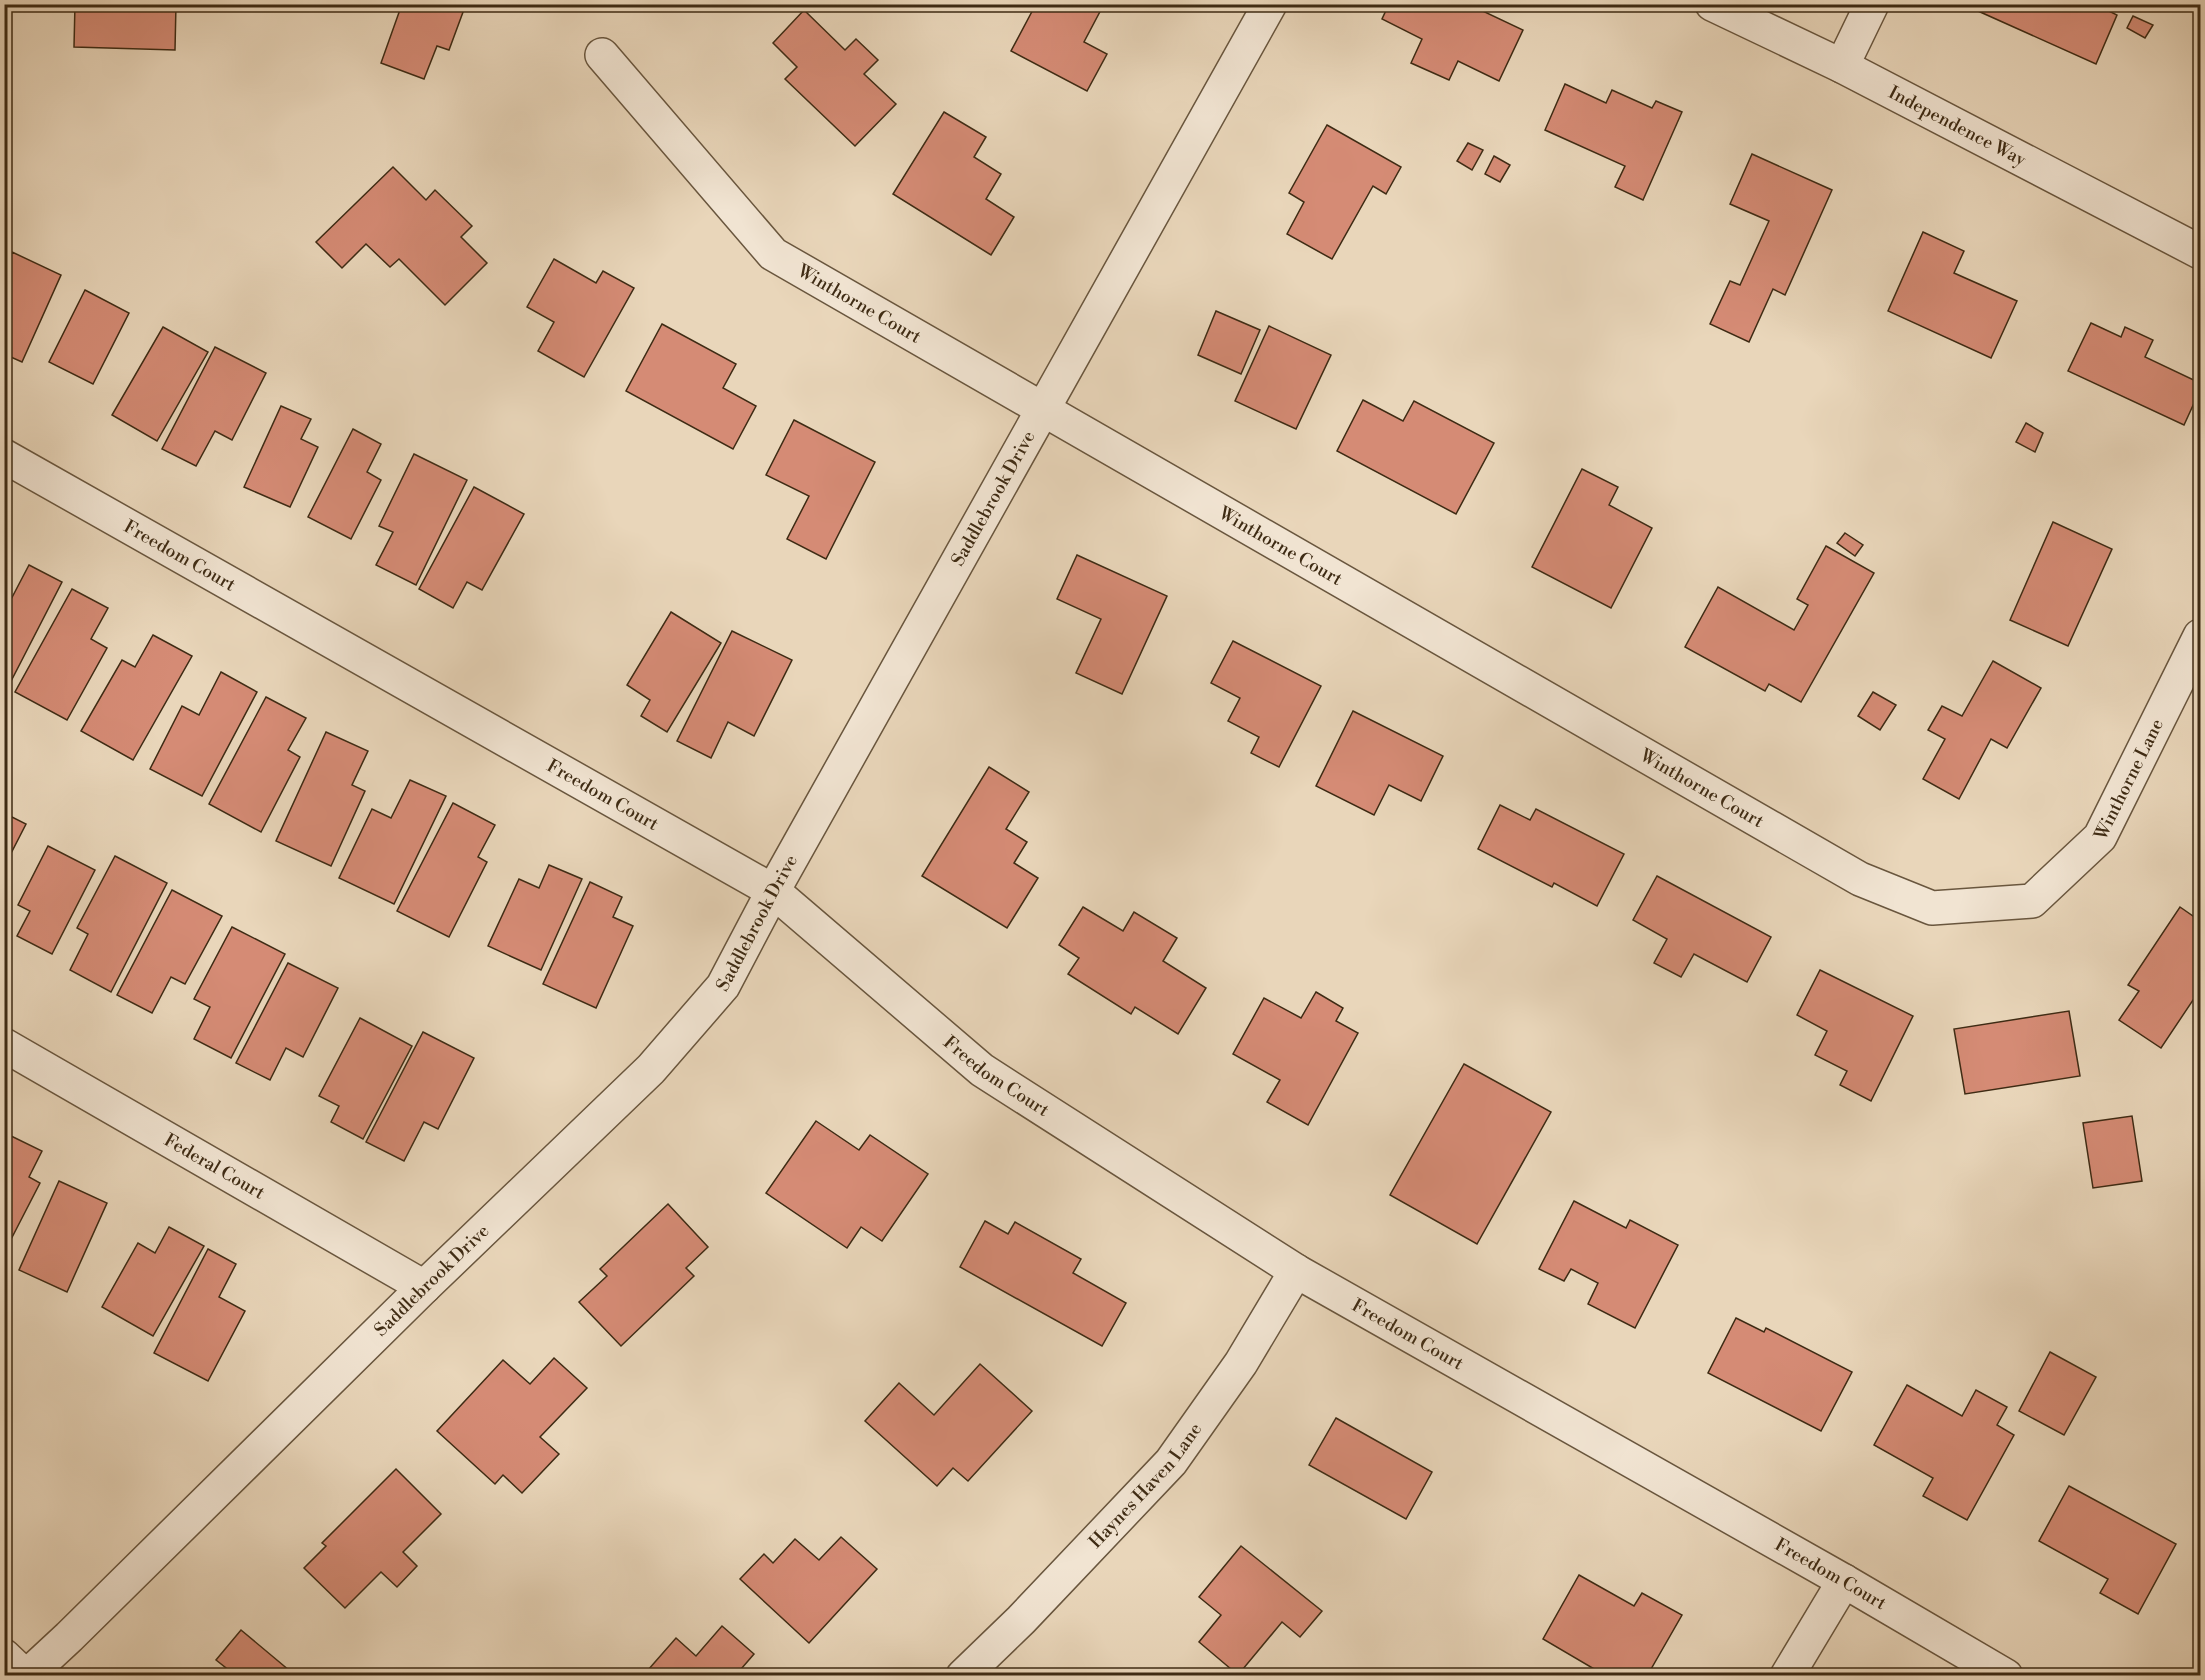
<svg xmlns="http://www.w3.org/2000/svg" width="2205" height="1680" font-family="'Libre Bodoni',serif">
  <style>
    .building { fill: #d58b75; stroke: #3e2b14; stroke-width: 1.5 }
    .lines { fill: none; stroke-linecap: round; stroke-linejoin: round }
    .minor-casing { stroke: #69563e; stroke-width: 36 }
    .minor { stroke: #f1e4d2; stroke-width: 33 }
    .labels { text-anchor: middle; stroke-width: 4.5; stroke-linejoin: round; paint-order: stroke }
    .street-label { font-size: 18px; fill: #3e2b14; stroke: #f1e4d2 }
  </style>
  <rect width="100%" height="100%" fill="#e9d6ba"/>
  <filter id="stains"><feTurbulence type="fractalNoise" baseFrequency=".00333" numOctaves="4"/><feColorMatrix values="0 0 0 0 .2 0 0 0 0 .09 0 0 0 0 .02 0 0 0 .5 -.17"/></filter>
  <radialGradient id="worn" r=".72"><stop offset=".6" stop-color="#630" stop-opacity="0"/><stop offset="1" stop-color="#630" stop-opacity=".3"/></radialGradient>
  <g class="building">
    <path d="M75,4H176L175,50L74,47Z"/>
    <path d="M402,4H466L449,50L437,46L424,79L381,63Z"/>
    <path d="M1036,4H1104L1084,42L1107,54L1087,91L1011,51Z"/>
    <path d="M1389,4H1468L1523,30L1499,81L1458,61L1449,80L1411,63L1422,39L1382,19Z"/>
    <path d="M1981,4H2095L2117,15L2096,64L1978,11Z"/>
    <path d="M804,10L845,50L856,39L878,60L864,74L896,104L855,146L785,79L797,67L773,43Z"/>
    <path d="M2133,16L2153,25L2145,38L2127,28Z"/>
    <path d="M1565,84L1606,103L1612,90L1652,108L1656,101L1682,112L1643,200L1615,187L1625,166L1545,130Z"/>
    <path d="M944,112L986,137L974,157L1001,174L986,199L1014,217L991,255L893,194Z"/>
    <path d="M1327,125L1401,167L1386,194L1373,186L1332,259L1287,234L1304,202L1289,193Z"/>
    <path d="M1468,143L1483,150L1472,170L1457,161Z"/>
    <path d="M1752,154L1832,190L1785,295L1773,289L1749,342L1710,324L1730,281L1740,285L1769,221L1730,204Z"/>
    <path d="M1494,156L1510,165L1500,182L1485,174Z"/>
    <path d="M393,167L426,200L435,190L472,226L461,237L487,263L445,305L399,259L390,267L366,244L342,268L316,242Z"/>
    <path d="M1923,232L1964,251L1954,273L2017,301L1991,358L1888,311Z"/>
    <path d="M12,252L61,275L22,362L4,354V268Z"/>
    <path d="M554,259L596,283L603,271L634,288L584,377L538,351L554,322L527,307Z"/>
    <path d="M85,290L129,313L93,384L49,362Z"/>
    <path d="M1216,311L1260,330L1241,374L1198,355Z"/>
    <path d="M2091,323L2121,337L2125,327L2153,340L2145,357L2200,383V390L2184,425L2068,371Z"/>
    <path d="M662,324L736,364L723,388L756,406L733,449L626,391Z"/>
    <path d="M1269,326L1331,355L1296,429L1235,401Z"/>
    <path d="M163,327L208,352L157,441L112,415Z"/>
    <path d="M215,347L266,373L232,440L215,431L196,466L162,449Z"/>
    <path d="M1363,400L1403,421L1414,401L1494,443L1456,514L1337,451Z"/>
    <path d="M281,406L311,419L301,439L318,447L290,507L244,487Z"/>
    <path d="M794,420L875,462L826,559L787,539L809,496L766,475Z"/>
    <path d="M2026,423L2043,433L2035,452L2016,442Z"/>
    <path d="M353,429L381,444L367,472L381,480L351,539L308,517Z"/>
    <path d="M414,454L467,480L416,585L376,565L393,532L379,526Z"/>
    <path d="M1582,469L1618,487L1609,505L1652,528L1611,608L1532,567Z"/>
    <path d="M474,487L524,514L482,590L467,582L453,608L419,589Z"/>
    <path d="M2053,522L2112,549L2068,646L2010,620Z"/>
    <path d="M1845,533L1863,545L1855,556L1837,543Z"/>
    <path d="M1826,546L1874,573L1801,702L1769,684L1765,691L1685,647L1718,587L1794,630L1808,605L1797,599Z"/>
    <path d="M1077,555L1167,596L1122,694L1076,673L1101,619L1057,599Z"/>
    <path d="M29,565L62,582L8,687L4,685V603L8,605Z"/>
    <path d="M72,589L108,608L91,639L107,648L67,720L15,692Z"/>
    <path d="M671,612L721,643L667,732L641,716L650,700L627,685Z"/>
    <path d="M732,631L792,660L754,736L728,722L711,758L677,741Z"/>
    <path d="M153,635L192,656L133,760L81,731L122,660L135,667Z"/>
    <path d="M1233,641L1321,686L1279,767L1251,753L1259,737L1228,721L1240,698L1211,683Z"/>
    <path d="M1993,661L2041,688L2007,748L1991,739L1959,799L1923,779L1945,739L1928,730L1942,706L1962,716Z"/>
    <path d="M221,672L257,692L202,796L150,769L182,706L199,715Z"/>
    <path d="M1873,692L1896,705L1880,730L1858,716Z"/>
    <path d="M266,697L306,718L288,750L300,757L261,832L209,804Z"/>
    <path d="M1353,711L1443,756L1421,801L1389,785L1374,815L1316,786Z"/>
    <path d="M326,732L368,751L352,785L365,791L331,866L276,841Z"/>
    <path d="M989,767L1029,792L1006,829L1027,842L1014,863L1038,878L1007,928L922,876Z"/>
    <path d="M410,780L446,796L394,904L339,878L372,809L391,818Z"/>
    <path d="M453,803L495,825L478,857L487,862L449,937L397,911Z"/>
    <path d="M1500,805L1530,820L1536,809L1624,854L1597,906L1554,883L1552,887L1478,849Z"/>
    <path d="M4,813L26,824L4,867Z"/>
    <path d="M48,846L95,870L52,954L17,936L30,911L18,905Z"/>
    <path d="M115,856L167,883L111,992L70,970L88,934L77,928Z"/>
    <path d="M549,865L582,879L541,970L488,946L519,879L539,888Z"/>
    <path d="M1657,876L1771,937L1747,982L1694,954L1681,977L1654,963L1667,939L1633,920Z"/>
    <path d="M590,882L622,897L613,917L633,926L596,1008L543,984Z"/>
    <path d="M172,890L222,916L185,984L171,977L152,1013L117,995Z"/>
    <path d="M1083,907L1123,931L1134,912L1177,938L1163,961L1206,988L1178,1034L1135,1007L1131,1014L1068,974L1079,958L1059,945Z"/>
    <path d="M2180,907L2200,921V1005L2193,1000L2161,1048L2119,1020L2139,991L2128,985Z"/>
    <path d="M232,927L285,954L231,1058L194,1039L210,1007L194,999Z"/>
    <path d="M288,963L338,988L303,1057L286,1048L270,1080L236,1063Z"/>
    <path d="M1820,970L1913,1016L1871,1101L1840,1085L1847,1071L1815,1055L1827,1031L1797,1015Z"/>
    <path d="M1316,992L1343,1008L1336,1021L1358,1033L1308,1125L1267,1102L1280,1080L1233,1054L1264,998L1301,1018Z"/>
    <path d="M2069,1011L2080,1076L1965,1094L1954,1029Z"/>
    <path d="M360,1018L412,1046L363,1139L331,1122L339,1106L319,1096Z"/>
    <path d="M423,1032L474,1058L438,1129L424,1122L404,1161L366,1142Z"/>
    <path d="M1464,1064L1551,1112L1477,1244L1390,1195Z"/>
    <path d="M2132,1116L2142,1181L2093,1188L2083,1123Z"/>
    <path d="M816,1121L859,1150L870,1135L928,1174L882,1241L861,1227L847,1248L766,1193Z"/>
    <path d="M5,1133L42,1151L29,1177L40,1183L5,1251Z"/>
    <path d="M59,1181L107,1203L67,1292L19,1270Z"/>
    <path d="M1574,1201L1626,1228L1630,1220L1678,1245L1635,1328L1588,1304L1598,1283L1571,1269L1564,1281L1539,1269Z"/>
    <path d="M668,1204L708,1247L686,1268L694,1276L621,1346L579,1302L607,1276L600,1269Z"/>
    <path d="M985,1221L1008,1234L1015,1222L1081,1259L1073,1273L1126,1303L1102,1346L960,1267Z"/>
    <path d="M169,1227L204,1246L153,1336L102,1307L138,1243L155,1253Z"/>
    <path d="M208,1249L236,1264L219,1297L245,1311L208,1381L154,1353Z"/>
    <path d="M1736,1318L1764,1332L1766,1328L1852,1372L1821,1431L1708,1373Z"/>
    <path d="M2050,1352L2096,1377L2064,1435L2019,1411Z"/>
    <path d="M554,1358L587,1388L540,1437L559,1454L522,1493L503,1475L495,1484L437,1431L503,1360L530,1384Z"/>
    <path d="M980,1364L1032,1411L968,1481L953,1468L937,1486L865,1421L899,1383L934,1415Z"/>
    <path d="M1907,1385L1962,1416L1976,1390L2007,1407L1997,1425L2014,1435L1967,1520L1923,1496L1933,1478L1874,1445Z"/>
    <path d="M1336,1418L1432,1472L1406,1519L1309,1465Z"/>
    <path d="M396,1469L441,1514L403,1552L417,1566L397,1587L381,1572L345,1608L304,1568L326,1546L322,1543Z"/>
    <path d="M2069,1486L2176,1544L2138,1614L2100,1593L2108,1579L2039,1541Z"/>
    <path d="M841,1537L877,1569L809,1643L740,1579L764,1554L773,1563L795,1539L819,1560Z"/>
    <path d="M1241,1546L1322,1611L1300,1637L1282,1622L1238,1675L1199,1642L1221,1615L1199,1597Z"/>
    <path d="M1579,1575L1634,1606L1642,1593L1682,1615L1647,1676H1606L1543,1639Z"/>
    <path d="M722,1626L754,1654L735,1676H654L648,1670L676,1638L696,1656Z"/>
    <path d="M241,1630L296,1676H220L226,1668L216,1660Z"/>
  </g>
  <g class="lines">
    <g class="minor-casing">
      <g id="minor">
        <path id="s1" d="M1712,4L1842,66L2200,252"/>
        <path id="s2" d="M602,55L773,254L1860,879L1932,908L2032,901L2100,837L2200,636"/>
        <path d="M1842,66L1872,4"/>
        <path id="s3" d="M4,456L773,891L982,1070L1296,1271L1844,1581L2006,1676"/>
        <path id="s4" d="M4,1045L424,1287"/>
        <path d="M4,1656L25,1676"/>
        <path id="s5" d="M27,1676L69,1637L424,1287L651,1069L723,986L773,891L1270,4"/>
        <path id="s6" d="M963,1676L1021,1620L1171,1462L1241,1363L1296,1271"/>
        <path d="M1787,1676L1844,1581"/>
      </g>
    </g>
    <use href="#minor" class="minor"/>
  </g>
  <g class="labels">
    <g class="street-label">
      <text dy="6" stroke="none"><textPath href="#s1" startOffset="274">Independence Way</textPath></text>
      <text dy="6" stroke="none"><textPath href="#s2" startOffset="362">Winthorne Court</textPath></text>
      <text dy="6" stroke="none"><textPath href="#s5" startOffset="1538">Saddlebrook Drive</textPath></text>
      <text dy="6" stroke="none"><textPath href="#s2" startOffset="848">Winthorne Court</textPath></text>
      <text dy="6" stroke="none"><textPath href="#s3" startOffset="202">Freedom Court</textPath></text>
      <text dy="6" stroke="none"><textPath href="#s2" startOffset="1852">Winthorne Lane</textPath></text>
      <text dy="6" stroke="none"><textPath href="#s2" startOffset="1334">Winthorne Court</textPath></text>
      <text dy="6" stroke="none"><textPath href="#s3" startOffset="688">Freedom Court</textPath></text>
      <text dy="6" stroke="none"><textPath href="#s5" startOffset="1052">Saddlebrook Drive</textPath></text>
      <text dy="6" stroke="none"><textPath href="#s3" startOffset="1174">Freedom Court</textPath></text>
      <text dy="6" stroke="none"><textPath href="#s4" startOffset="243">Federal Court</textPath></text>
      <text dy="6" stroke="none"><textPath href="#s5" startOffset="566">Saddlebrook Drive</textPath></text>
      <text dy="6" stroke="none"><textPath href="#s3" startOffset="1660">Freedom Court</textPath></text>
      <text dy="6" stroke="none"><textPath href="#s6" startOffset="264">Haynes Haven Lane</textPath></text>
      <text dy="6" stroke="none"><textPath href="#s3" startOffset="2146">Freedom Court</textPath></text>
    </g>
  </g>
  <rect width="2205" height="1680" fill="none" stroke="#e9d6ba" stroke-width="24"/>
  <rect x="6" y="6" width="2193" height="1668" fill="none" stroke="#3e2b14" stroke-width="3"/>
  <rect x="12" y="12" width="2181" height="1656" fill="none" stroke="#3e2b14" stroke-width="1.5"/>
  <rect width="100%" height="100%" filter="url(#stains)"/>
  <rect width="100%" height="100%" fill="url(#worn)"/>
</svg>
